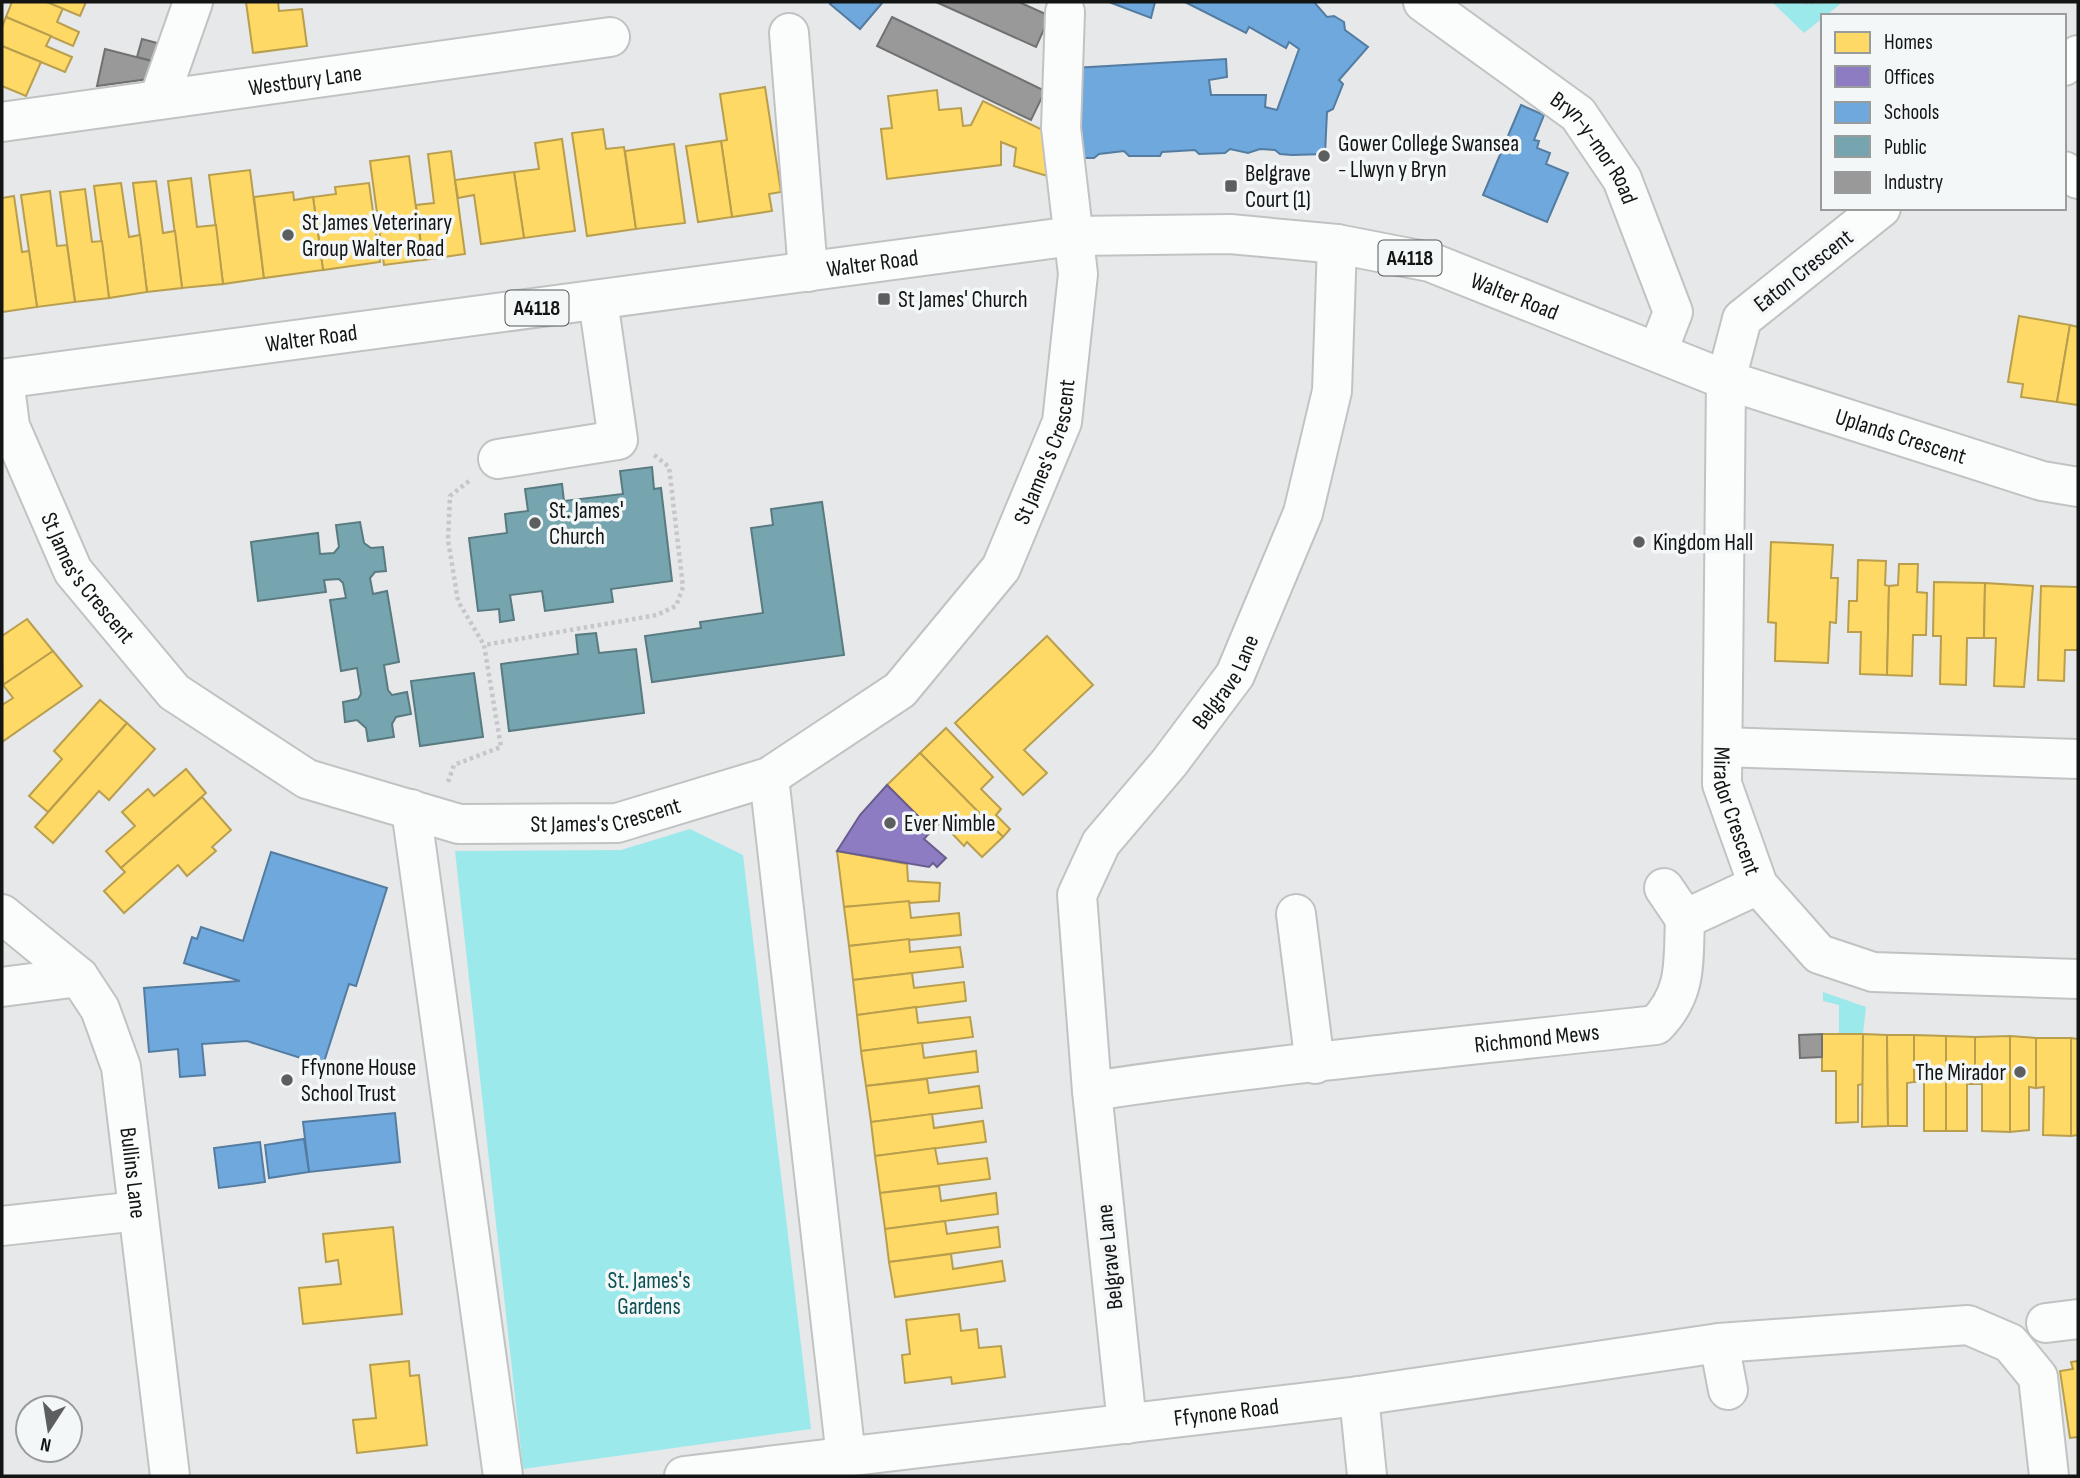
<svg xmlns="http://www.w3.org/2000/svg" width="2080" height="1478" font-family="'Sofia Sans Condensed',sans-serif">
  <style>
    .green { fill: #9ce9ec }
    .homes { fill: #ffd966; stroke: #b89e4d; stroke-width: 2 }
    .offices { fill: #8e7cc3; stroke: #695d8e; stroke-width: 2 }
    .schools { fill: #6fa8dc; stroke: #537ca0; stroke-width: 2 }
    .public { fill: #76a5af; stroke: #587a80; stroke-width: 2 }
    .industry { fill: #999; stroke: #717171; stroke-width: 2 }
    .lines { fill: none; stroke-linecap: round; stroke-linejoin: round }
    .minor-casing { stroke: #c1c3c3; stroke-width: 42 }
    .major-casing { stroke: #c1c3c3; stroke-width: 42 }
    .path { stroke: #c7c7c7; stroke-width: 4.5; stroke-dasharray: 3.5 3.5; stroke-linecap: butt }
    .minor { stroke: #fbfcfc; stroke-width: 38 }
    .major { stroke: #fbfcfc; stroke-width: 38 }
    .poi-dot { fill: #5d5e5f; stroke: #f3f7f7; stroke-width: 2.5 }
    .labels { text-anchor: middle; stroke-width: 7; stroke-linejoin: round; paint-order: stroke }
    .shield { fill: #f3f7f7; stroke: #565858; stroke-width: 2 }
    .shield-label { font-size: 21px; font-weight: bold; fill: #131414 }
    .street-label { font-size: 23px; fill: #131414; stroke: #f3f7f7 }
    .poi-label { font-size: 23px; fill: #131414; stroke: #f3f7f7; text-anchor: start }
    .park-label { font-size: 23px; fill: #0d5053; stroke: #f3f7f7 }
  </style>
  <rect width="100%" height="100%" fill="#e6e8e9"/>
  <g class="green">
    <path d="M1772,2H1843L1804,33Z"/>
    <path d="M690,829L743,855L811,1429L523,1469L455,851L621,850Z"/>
    <path d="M1823,992L1866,1007L1863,1034H1839V1005L1823,1001Z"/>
  </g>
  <g class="homes">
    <path d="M12,2H47L63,8L57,22L79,32L73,46L6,17Z"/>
    <path d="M47,2H86L80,16Z"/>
    <path d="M246,2H278L279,11L302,9L307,46L253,53Z"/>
    <path d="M6,17L51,36L46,46L72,57L65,72L2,46V27Z"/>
    <path d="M2,46L41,62L26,96L2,86Z"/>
    <path d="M765,87L781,192L769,194L772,211L732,217L721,141L727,140L720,94Z"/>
    <path d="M937,90L939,110L961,108L963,126L971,125L983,101L1055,136L1054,178L1014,166L1016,148L1001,142V165L887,179L881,129L892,128L888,96Z"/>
    <path d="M603,129L606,149L624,147L636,229L587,236L572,133Z"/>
    <path d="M562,139L575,231L524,238L514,172L539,169L535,143Z"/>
    <path d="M721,141L732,217L698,222L686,146Z"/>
    <path d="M674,144L685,223L636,229L625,151Z"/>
    <path d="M451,151L465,254L423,260L416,205L434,203L428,154Z"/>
    <path d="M409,156L423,260L384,265L370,161Z"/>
    <path d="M250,170L264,278L223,284L209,175Z"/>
    <path d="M514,172L524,238L481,244L474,195L458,198L455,180Z"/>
    <path d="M191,178L197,227L216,225L223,284L182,288L168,181Z"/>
    <path d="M156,181L163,233L175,231L182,288L147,292L133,183Z"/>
    <path d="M121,183L129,237L140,235L147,292L109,298L94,186Z"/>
    <path d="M369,183L380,262L323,270L313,197L336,194L335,187Z"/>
    <path d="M85,189L92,242L102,241L109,298L75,302L60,192Z"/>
    <path d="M50,191L57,246L67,245L75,302L37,307L21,195Z"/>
    <path d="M293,192L294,200L313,197L323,270L264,278L254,197Z"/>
    <path d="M14,196L22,252L29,251L37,307L2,312V198Z"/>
    <path d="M2019,316L2070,325L2057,402L2021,397L2023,384L2008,382Z"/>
    <path d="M2070,325L2078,327V405L2057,402Z"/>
    <path d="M1771,542L1833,545L1831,578H1838L1836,623L1830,622L1828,663L1775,661L1776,623L1768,622Z"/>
    <path d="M1858,560L1886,561L1885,585L1889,586L1887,675L1860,674L1861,632H1848L1849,601H1857Z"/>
    <path d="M1899,564H1918L1917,592L1927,593L1926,635H1913L1912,676L1887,675L1889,586L1898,585Z"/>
    <path d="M1934,582L1985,583L1984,638H1967L1966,685L1940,684L1941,636H1933Z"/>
    <path d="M1985,583L2033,586L2024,687L1994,686L1996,638H1984Z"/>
    <path d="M2041,586L2078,587V650H2065L2064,681L2038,680Z"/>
    <path d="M27,619L53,651L3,685L2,636Z"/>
    <path d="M1047,636L1093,685L1024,750L1047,773L1023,795L955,723Z"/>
    <path d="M53,651L82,686L2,742V705L13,698L3,685Z"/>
    <path d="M100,700L127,723L48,812L29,796L62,759L54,751Z"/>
    <path d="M127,723L155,749L109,800L99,791L53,843L35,827Z"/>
    <path d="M946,728L993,777L981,789L1001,809L996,815L1010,829L1003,837L920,753Z"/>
    <path d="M920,753L1003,837L982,857L967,842L964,846L941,822L932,830L887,785Z"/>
    <path d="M186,769L206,793L121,868L106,851L135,826L122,812L148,789L154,796Z"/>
    <path d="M202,797L231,830L212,847L216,851L187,876L178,865L124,913L104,891L125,872L121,868Z"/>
    <path d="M837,851L907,864L908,881L940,883L939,901L844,907Z"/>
    <path d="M909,901L911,918L959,913L961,935L849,946L844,907Z"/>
    <path d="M909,939L910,952L960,947L963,967L853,980L849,946Z"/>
    <path d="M912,973L914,988L964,982L966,1001L857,1015L853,980Z"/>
    <path d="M916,1007L918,1023L970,1017L973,1037L861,1051L857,1015Z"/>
    <path d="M1822,1034H1863V1084L1858,1085V1122L1836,1123V1071H1822Z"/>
    <path d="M1863,1034L1887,1035L1888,1126L1862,1127Z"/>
    <path d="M1887,1035H1914V1082L1907,1083V1126H1888Z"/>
    <path d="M1914,1035L1946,1036V1131H1924V1082H1914Z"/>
    <path d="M1946,1036L1975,1037V1084H1967V1131H1946Z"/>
    <path d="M2010,1036L2036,1038V1088L2029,1087V1130L2010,1132Z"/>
    <path d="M2010,1036V1132L1982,1131V1084H1975V1037Z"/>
    <path d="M2036,1038H2071V1136L2043,1135L2044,1087L2036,1088Z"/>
    <path d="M2071,1038L2078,1039V1135L2071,1136Z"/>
    <path d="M922,1043L924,1058L976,1051L978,1072L866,1086L861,1051Z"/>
    <path d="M927,1079L929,1093L979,1086L982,1108L871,1122L866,1086Z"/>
    <path d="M932,1114L934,1128L983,1121L986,1142L875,1156L871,1122Z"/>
    <path d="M935,1148L938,1164L987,1158L990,1179L880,1193L875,1156Z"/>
    <path d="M939,1186L941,1201L996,1193L998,1214L885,1229L880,1193Z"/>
    <path d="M945,1221L947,1234L998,1227L1000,1247L889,1262L885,1229Z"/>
    <path d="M393,1227L402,1314L303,1324L299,1288L341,1284L338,1260L326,1262L323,1234Z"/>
    <path d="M951,1254L953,1269L1002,1261L1005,1281L895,1297L889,1262Z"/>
    <path d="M959,1314L961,1331L977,1329L979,1348L1001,1346L1005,1377L952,1384L951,1377L905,1383L902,1355L910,1354L906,1320Z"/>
    <path d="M409,1361L410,1376L419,1375L427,1445L357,1453L353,1420L376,1418L370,1365Z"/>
    <path d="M2078,1361V1437L2070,1438L2060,1371L2073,1369L2071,1362Z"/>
  </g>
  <path class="offices" d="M887,785L932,830L924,839L946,858L937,867L933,863L929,867L837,851L860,815Z"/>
  <g class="schools">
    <path d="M832,2H883L860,29L830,4Z"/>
    <path d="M1109,2H1155L1151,18Z"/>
    <path d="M1185,2H1314L1327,17L1334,16L1344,22L1345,30L1368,47L1339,80L1343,84L1333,109L1327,112L1325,154L1292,155L1280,154L1275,150L1260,149L1248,153L1230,149L1225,153L1199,154L1195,150L1162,152L1160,156H1129L1124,151L1099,154L1094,158H1078L1074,68L1226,59L1227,77L1209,80L1211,95H1266L1265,107L1277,110L1299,49L1289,42L1286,48L1249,27L1246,33Z"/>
    <path d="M1521,105L1544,115L1534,140L1539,141L1537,148L1550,153L1546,164L1568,173L1547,222L1483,195Z"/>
    <path d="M271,852L387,888L356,986L349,984L323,1065L247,1041L202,1044L205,1075L180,1077L178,1049L149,1052L144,988L240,981L184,963L192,937L197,939L201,927L243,941Z"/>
    <path d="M395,1113L400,1162L309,1172L303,1122Z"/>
    <path d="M304,1139L309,1172L269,1178L265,1145Z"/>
    <path d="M260,1142L265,1182L219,1188L214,1148Z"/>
  </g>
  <g class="public">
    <path d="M652,467L654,489L661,488L672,581L611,589L613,602L545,611L542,591L510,595L514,620L500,622L499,609L478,611L469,538L507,533L505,514L528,511L525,489L562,484L564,501L623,494L620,471Z"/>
    <path d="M822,502L844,655L652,682L645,636L701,628L700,622L763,613L751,528L773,525L771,509Z"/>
    <path d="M360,522L364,543L371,548L383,547L386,571L375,572L370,578L373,594L387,591L399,662L384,665L388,690L392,695L407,692L411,714L396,717L392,724L394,737L368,741L366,728L357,720L345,722L343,702L358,699L361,694L357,668L341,671L330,600L346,598L343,583L339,579L324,580L326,592L258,601L251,542L318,533L320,554L334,553L339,547L336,525Z"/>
    <path d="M596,633L599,653L636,649L644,713L509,731L501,664L578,654L576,635Z"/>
    <path d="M474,673L483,737L420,746L411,681Z"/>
  </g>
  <g class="industry">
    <path d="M936,2H1019L1050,16L1036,47Z"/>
    <path d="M892,17L1045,91L1031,120L877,46Z"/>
    <path d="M142,39L172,47L167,65L137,57Z"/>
    <path d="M105,49L167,65L163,77L97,86Z"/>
    <path d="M1822,1034V1057L1800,1058L1799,1035Z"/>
  </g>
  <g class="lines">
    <g class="minor-casing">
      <g id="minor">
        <path id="s1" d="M1423,2L1578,114L1622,179L1673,312L1658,351"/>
        <path d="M789,33L808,272"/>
        <path d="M2064,66L2078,55"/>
        <path d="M159,99L193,2"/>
        <path id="s2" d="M2,122L610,37"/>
        <path d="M2064,171L2078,179"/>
        <path id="s3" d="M1881,208L1742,319L1726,380L1722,784L1758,885L1819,954L1873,972L2078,979"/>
        <path id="s4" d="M4,379L10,426L73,571L174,692L307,779L459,824L617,823L769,777L900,690L1001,568L1062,422L1078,274L1061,128L1065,12"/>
        <path d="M498,459L618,440L598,300"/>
        <path d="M1723,747L2078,759"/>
        <path d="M769,777L846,1457"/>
        <path d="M411,809L503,1476"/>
        <path d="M1664,888L1685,919"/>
        <path id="s5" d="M2,914L79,977L100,1009L121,1067L170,1476"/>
        <path d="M1296,914L1315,1064"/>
        <path d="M2,987L79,977"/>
        <path id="s6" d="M1092,1091C1279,1063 1468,1046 1656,1025C1688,992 1683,962 1685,919L1758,885"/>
        <path d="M2,1226L138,1211"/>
        <path d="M2046,1323L2078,1319"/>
        <path d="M1719,1343L1968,1325L2010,1343L2038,1377L2049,1476"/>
        <path d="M1359,1396L1367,1476"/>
        <path id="s7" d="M1127,1424L1092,1091L1077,895L1101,843L1169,763L1235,675L1303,513L1332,391L1337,244"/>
        <path id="s8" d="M684,1476L1359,1396L1719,1343L1728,1390"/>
      </g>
    </g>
    <g class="major-casing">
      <g id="major">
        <path id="s9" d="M2,379L1073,236L1230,234L1337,244L1430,262L1726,380L2042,481L2078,487"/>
      </g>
    </g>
    <g class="path">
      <path d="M1804,2H1820"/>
      <path d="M469,481L450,496L448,540L458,601L484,645"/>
      <path d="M448,782L454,765L501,747L484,645L657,615L676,606L683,587L669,467L653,454"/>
    </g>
    <use href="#minor" class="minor"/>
    <use href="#major" class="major"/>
  </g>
  <g class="poi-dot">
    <circle cx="1324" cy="156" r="7"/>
    <rect x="1224" y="179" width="14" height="14" rx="3.5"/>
    <circle cx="288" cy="235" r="7"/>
    <rect x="877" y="292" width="14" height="14" rx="3.5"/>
    <circle cx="535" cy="523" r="7"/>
    <circle cx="1639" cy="542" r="7"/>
    <circle cx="890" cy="823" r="7"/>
    <circle cx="2020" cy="1072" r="7"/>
    <circle cx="287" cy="1080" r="7"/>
  </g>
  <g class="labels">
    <g class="shield">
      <rect x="1378.5" y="240.5" width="63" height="35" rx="5"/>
      <rect x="505.5" y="290.5" width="63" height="35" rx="5"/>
    </g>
    <g class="shield-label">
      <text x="1410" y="265">A4118</text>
      <text x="537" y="315">A4118</text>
    </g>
    <g class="street-label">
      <text dy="8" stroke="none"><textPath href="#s2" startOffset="306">Westbury Lane</textPath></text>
      <text dy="8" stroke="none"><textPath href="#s1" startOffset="228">Bryn-y-mor Road</textPath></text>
      <text dy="8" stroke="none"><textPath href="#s9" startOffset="878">Walter Road</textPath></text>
      <text transform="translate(1803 270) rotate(-38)" y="8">Eaton Crescent</text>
      <text dy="8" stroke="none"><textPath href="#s9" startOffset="1531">Walter Road</textPath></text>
      <text dy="8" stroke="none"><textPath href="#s9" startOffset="312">Walter Road</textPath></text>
      <text dy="8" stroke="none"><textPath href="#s9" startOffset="1942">Uplands Crescent</textPath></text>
      <text dy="8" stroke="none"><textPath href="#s4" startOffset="1438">St James's Crescent</textPath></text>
      <text dy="8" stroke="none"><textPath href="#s4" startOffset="219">St James's Crescent</textPath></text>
      <text dy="8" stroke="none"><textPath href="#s7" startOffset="793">Belgrave Lane</textPath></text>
      <text dy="8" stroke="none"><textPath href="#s3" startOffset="674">Mirador Crescent</textPath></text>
      <text dy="8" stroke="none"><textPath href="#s4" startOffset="828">St James's Crescent</textPath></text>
      <text dy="8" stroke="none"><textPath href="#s6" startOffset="448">Richmond Mews</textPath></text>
      <text dy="8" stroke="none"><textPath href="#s5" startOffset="306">Bullins Lane</textPath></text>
      <text transform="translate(1109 1257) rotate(-96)" y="8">Belgrave Lane</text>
      <text dy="8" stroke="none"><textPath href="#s8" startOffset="546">Ffynone Road</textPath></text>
    </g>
    <g class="poi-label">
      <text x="1338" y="151">Gower College Swansea<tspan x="1338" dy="26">- Llwyn y Bryn</tspan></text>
      <text x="1245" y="181">Belgrave<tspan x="1245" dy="26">Court (1)</tspan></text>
      <text x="302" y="230">St James Veterinary<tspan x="302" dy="26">Group Walter Road</tspan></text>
      <text x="898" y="307">St James' Church</text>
      <text x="549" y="518">St. James'<tspan x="549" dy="26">Church</tspan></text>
      <text x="1653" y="550">Kingdom Hall</text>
      <text x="904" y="831">Ever Nimble</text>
      <text x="301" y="1075">Ffynone House<tspan x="301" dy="26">School Trust</tspan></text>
      <text x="2006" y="1080" text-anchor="end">The Mirador</text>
    </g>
    <g class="park-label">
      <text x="649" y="1288">St. James's<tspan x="649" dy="26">Gardens</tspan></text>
    </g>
  </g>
  <rect width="2080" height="1478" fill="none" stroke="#131414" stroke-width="7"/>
  <rect x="1821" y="14" width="245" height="196" fill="#f3f7f7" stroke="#999c9c" stroke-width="2"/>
  <rect x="1835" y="32" width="35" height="21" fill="#ffd966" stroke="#999c9c" stroke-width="2"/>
  <text x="1884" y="49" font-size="21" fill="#131414">Homes</text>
  <rect x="1835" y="66" width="35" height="21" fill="#8e7cc3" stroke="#999c9c" stroke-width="2"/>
  <text x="1884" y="84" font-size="21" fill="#131414">Offices</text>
  <rect x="1835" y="102" width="35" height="21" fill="#6fa8dc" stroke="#999c9c" stroke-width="2"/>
  <text x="1884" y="119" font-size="21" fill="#131414">Schools</text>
  <rect x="1835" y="136" width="35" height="21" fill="#76a5af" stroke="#999c9c" stroke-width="2"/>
  <text x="1884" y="154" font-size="21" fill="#131414">Public</text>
  <rect x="1835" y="172" width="35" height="21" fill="#999999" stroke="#999c9c" stroke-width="2"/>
  <text x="1884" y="189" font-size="21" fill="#131414">Industry</text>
  <g transform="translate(49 1429) rotate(192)"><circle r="33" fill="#f3f7f7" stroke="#999c9c" stroke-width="2"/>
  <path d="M0-5L12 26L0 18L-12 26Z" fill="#5d5e5f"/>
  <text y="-10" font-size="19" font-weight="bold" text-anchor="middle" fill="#131414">N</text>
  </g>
</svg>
